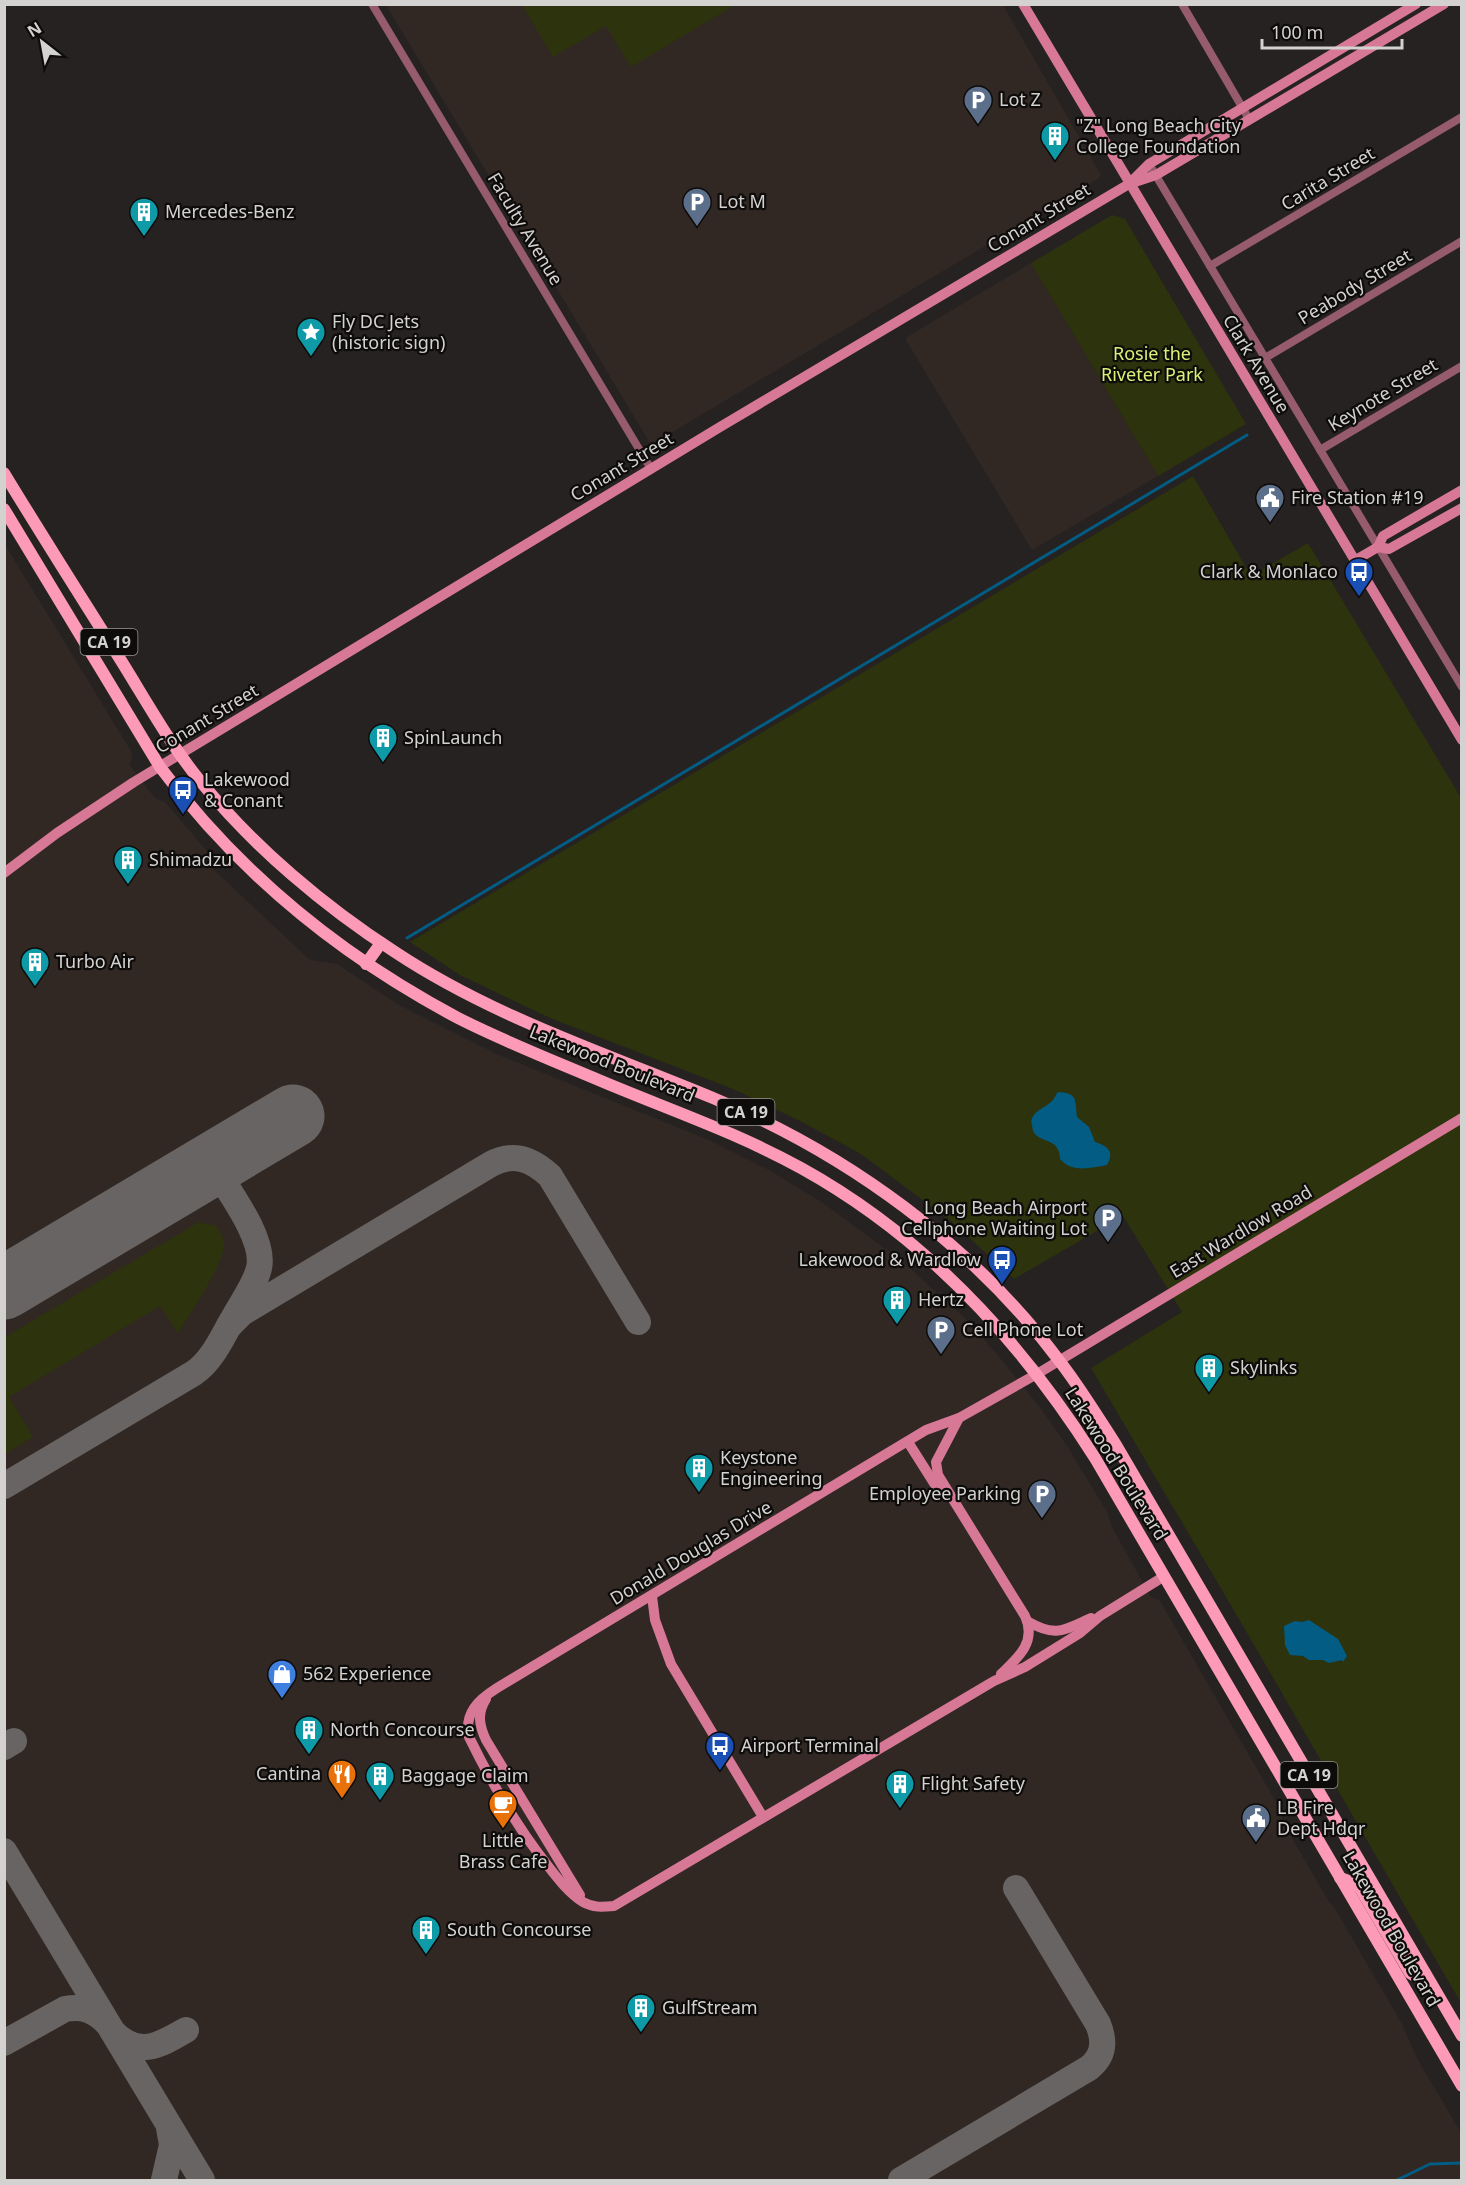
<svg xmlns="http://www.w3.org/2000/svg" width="1466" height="2185" font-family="'Noto Sans',sans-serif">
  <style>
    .built { fill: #312823 }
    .green { fill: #2d330d }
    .water { fill: #025c83 }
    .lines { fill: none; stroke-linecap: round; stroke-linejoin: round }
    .stream { stroke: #025c83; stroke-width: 3 }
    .taxiway { stroke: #686463; stroke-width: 26 }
    .runway { stroke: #686463; stroke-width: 63 }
    .street { stroke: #965b6d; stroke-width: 8 }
    .secondary { stroke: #d77897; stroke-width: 10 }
    .primary { stroke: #fc9ab8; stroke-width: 12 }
    .labels { text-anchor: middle; stroke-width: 4.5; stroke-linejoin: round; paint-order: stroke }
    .shield { fill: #0e0c0b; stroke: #999795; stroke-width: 1.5 }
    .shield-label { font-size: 16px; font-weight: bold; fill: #d4d2d0 }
    .poi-label { font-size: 18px; fill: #d4d2d0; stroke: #0e0c0b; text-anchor: start }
    .street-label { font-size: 18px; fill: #d4d2d0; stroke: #0e0c0b }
    .park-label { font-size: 18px; fill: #daf177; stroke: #0e0c0b }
  </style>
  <rect width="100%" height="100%" fill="#262221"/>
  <g class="built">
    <path d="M386,5H1003L1101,175L1096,180L654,443L653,441L650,443Z"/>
    <path d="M1031,263L1158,476L1032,550L906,340L907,337Z"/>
    <path d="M4,543L131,751L132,758L129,764L155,798L165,802L212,857L213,869L310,960L337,964L399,1005L501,1056L709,1140L769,1170L823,1203L903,1262L966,1319L1001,1359L1042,1410L1069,1449L1107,1512L1113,1529L1151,1597L1160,1601L1276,1802L1286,1828L1328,1900L1334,1907L1402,2024L1418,2060L1461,2133V2180H5Z"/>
  </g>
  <g class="green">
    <path d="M522,5H735L631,67L606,26L553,57Z"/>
    <path d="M1112,215L1125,219L1246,424L1158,476L1031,263Z"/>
    <path d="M1193,476L1251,576L1308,543L1461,798V2003L1246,1631L1091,1368L1182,1312L1123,1216L1014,1279L952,1222L861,1154L800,1121L733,1089L550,1018L460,975L410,942Z"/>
    <path d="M199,1222L216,1226C220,1232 224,1237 224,1244C224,1265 190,1313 178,1333L160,1306L9,1397L33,1437L5,1454V1337Z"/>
  </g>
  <g class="water">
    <path d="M1058,1092C1078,1093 1075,1100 1077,1117L1089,1127L1095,1142C1108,1146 1115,1152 1107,1165C1090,1168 1072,1173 1060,1159C1060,1134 1033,1146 1032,1125C1031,1119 1031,1120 1034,1115C1038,1109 1048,1106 1053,1100C1055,1097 1056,1094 1058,1092Z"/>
    <path d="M1309,1620L1338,1639L1347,1656L1343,1662L1342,1660L1329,1663L1323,1660H1309L1303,1656L1290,1655L1285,1645L1284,1626L1295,1621L1302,1622Z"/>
  </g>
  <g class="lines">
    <g class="stream">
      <path d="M407,938L1247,435"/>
      <path d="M1397,2180L1430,2164L1462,2163"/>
    </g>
    <g class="taxiway">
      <path d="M229,1326L242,1313L491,1164C513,1152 532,1159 550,1176L638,1322"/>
      <path d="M4,1486L194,1373C213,1360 222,1337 234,1317C242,1302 255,1285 259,1268C266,1239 227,1189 212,1164"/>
      <path d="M4,1747L14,1741"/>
      <path d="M4,1851L202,2180"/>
      <path d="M114,2033C140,2058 160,2045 186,2030"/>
      <path d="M4,2043L65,2009C83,2006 94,2010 107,2023"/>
      <path d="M164,2180L172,2145L169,2128"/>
      <path d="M901,2180L1089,2068C1104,2056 1105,2041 1098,2024L1016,1888"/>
    </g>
    <path class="runway" d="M4,1288L293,1116"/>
    <g class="street">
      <path d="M372,4L651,469"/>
      <path d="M1182,4L1249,119"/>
      <path d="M1149,164L1462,687"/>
      <path d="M1210,266L1462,117"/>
      <path d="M1265,358L1462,241"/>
      <path d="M1320,450L1462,366"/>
    </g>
    <g class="secondary">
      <path d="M1023,4L1462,740"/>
      <path d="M1132,183L1156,175L1444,4"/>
      <path d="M1378,547L1383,536L1462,490"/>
      <path d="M1378,547L1389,549L1462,508"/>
      <path d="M1354,561L1378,547"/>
      <path d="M4,873L57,833L134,782L720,427L1129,184L1149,164L1416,4"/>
      <path d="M959,1418L936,1462L938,1475L1025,1616C1037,1642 1018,1658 1001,1674"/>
      <path d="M908,1442L939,1491"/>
      <path d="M1163,1577L1100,1616L1080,1633L1025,1667L994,1681L614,1906C603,1907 593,1908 583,1902C569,1893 558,1879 548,1866C516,1826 491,1782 469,1737C464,1713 478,1700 497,1688L926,1430L959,1418L1037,1374L1462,1118"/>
      <path d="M652,1596L655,1620L671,1664L763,1817"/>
      <path d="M1027,1621C1056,1638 1064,1630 1091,1618"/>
      <path d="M486,1699C477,1713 479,1725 486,1740L580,1895"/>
    </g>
    <g class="primary">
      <path d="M4,473C44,539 85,603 125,667C149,706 172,747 201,782C254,847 325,907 395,952C493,1017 605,1053 713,1098C848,1154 973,1245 1061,1363C1081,1389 1098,1417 1116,1445L1462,2036"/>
      <path d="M4,509L160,767C239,873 341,956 458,1018C501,1040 549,1059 594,1078C664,1108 734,1131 801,1168C924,1236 1021,1341 1095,1458L1462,2086"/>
      <path d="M366,964L381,943"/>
      <path d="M1340,1878L1354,1883L1360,1888L1410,1973L1432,1986"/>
    </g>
  </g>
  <defs>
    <g id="parking-pin" transform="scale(1.5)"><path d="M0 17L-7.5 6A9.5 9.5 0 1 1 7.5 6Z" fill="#5c6f8a" stroke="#0e0c0b"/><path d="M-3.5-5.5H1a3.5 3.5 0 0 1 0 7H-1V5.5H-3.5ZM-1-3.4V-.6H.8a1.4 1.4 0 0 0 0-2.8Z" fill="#fff"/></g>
    <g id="building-pin" transform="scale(1.5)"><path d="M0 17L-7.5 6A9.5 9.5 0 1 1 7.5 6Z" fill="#0f9aa8" stroke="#0e0c0b"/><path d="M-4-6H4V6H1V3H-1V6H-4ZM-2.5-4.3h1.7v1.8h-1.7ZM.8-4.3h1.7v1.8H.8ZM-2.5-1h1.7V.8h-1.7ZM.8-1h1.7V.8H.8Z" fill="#fff"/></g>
    <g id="sight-pin" transform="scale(1.5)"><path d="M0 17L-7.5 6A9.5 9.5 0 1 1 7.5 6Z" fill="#0f9aa8" stroke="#0e0c0b"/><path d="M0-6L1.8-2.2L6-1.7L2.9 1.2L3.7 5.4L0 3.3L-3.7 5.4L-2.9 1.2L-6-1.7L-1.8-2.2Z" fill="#fff"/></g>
    <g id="civic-pin" transform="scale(1.5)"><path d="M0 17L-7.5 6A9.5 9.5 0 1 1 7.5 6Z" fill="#5c6f8a" stroke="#0e0c0b"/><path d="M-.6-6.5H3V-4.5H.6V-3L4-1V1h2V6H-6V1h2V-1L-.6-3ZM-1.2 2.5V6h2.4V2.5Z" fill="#fff"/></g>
    <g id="bus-pin" transform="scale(1.5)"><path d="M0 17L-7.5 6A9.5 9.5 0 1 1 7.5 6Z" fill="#1a4fb4" stroke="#0e0c0b"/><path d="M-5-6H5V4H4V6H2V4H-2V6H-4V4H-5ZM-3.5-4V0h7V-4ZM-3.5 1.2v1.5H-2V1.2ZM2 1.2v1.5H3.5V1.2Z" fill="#fff"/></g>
    <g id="shop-pin" transform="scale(1.5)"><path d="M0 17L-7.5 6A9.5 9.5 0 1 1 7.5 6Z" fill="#3f7fe0" stroke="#0e0c0b"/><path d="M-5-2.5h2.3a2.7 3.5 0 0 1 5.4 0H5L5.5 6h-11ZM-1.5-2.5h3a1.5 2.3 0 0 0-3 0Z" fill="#fff"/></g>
    <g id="restaurant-pin" transform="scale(1.5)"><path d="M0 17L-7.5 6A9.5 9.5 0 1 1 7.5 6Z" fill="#e8710a" stroke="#0e0c0b"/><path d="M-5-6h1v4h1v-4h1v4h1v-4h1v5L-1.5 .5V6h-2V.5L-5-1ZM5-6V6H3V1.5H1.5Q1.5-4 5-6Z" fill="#fff"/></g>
    <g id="cafe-pin" transform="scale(1.5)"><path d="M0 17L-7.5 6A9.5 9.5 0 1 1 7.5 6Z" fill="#e8710a" stroke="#0e0c0b"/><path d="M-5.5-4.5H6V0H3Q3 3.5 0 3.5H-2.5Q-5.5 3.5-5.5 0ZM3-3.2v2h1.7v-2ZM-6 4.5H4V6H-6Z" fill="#fff"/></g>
  </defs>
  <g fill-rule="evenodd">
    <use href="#parking-pin" x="978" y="100"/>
    <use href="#building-pin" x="1055" y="136"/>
    <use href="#parking-pin" x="697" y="202"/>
    <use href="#building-pin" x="144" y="212"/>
    <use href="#sight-pin" x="311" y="332"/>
    <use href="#civic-pin" x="1270" y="498"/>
    <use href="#bus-pin" x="1359" y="572"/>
    <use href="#building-pin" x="383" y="738"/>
    <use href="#bus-pin" x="183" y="790"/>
    <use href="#building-pin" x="128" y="860"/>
    <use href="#building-pin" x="35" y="962"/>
    <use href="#parking-pin" x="1108" y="1218"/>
    <use href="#bus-pin" x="1002" y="1260"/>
    <use href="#building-pin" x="897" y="1300"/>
    <use href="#parking-pin" x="941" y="1330"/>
    <use href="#building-pin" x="1209" y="1368"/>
    <use href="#building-pin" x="699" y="1468"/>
    <use href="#parking-pin" x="1042" y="1494"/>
    <use href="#shop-pin" x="282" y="1674"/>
    <use href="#building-pin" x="309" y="1730"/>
    <use href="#bus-pin" x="720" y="1746"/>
    <use href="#restaurant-pin" x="342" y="1774"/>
    <use href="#building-pin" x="380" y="1776"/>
    <use href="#building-pin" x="900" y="1784"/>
    <use href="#cafe-pin" x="503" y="1804"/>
    <use href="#civic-pin" x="1256" y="1818"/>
    <use href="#building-pin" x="426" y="1930"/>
    <use href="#building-pin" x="641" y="2008"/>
  </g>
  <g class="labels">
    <g class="shield">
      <rect x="80.5" y="629" width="57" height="26" rx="4.5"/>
      <rect x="717.5" y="1099" width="57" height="26" rx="4.5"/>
      <rect x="1280.5" y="1762" width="57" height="26" rx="4.5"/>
    </g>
    <g class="shield-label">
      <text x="109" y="648">CA 19</text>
      <text x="746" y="1118">CA 19</text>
      <text x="1309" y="1781">CA 19</text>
    </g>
    <g class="poi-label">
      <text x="999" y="106">Lot Z</text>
      <text x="1076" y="132">"Z" Long Beach City<tspan x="1076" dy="21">College Foundation</tspan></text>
      <text x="718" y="208">Lot M</text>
      <text x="165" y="218">Mercedes-Benz</text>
      <text x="332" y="328">Fly DC Jets<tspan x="332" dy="21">(historic sign)</tspan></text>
      <text x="1291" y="504">Fire Station #19</text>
      <text x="1338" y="578" text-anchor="end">Clark &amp; Monlaco</text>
      <text x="404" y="744">SpinLaunch</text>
      <text x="204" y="786">Lakewood<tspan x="204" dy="21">&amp; Conant</tspan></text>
      <text x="149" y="866">Shimadzu</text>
      <text x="56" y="968">Turbo Air</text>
      <text x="1087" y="1214" text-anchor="end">Long Beach Airport<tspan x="1087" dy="21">Cellphone Waiting Lot</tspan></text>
      <text x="981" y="1266" text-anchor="end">Lakewood &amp; Wardlow</text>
      <text x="918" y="1306">Hertz</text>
      <text x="962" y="1336">Cell Phone Lot</text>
      <text x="1230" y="1374">Skylinks</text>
      <text x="720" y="1464">Keystone<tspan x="720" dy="21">Engineering</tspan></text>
      <text x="1021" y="1500" text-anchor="end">Employee Parking</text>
      <text x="303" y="1680">562 Experience</text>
      <text x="330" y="1736">North Concourse</text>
      <text x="741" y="1752">Airport Terminal</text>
      <text x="321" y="1780" text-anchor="end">Cantina</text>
      <text x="401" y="1782">Baggage Claim</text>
      <text x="921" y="1790">Flight Safety</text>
      <text x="1277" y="1814">LB Fire<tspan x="1277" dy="21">Dept Hdqr</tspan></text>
      <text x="503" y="1847" text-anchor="middle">Little<tspan x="503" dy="21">Brass Cafe</tspan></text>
      <text x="447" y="1936">South Concourse</text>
      <text x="662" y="2014">GulfStream</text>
    </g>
    <g class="street-label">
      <text transform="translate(1328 179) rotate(-31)" y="6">Carita Street</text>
      <text transform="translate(1039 218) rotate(-31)" y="6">Conant Street</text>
      <text transform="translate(525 229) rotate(59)" y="6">Faculty Avenue</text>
      <text transform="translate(1355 287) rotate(-31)" y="6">Peabody Street</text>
      <text transform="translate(1256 364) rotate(59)" y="6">Clark Avenue</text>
      <text transform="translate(1383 395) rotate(-31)" y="6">Keynote Street</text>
      <text transform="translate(622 467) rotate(-31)" y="6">Conant Street</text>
      <text transform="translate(207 719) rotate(-31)" y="6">Conant Street</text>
      <text transform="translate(612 1064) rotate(22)" y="6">Lakewood Boulevard</text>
      <text transform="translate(1241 1232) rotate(-31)" y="6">East Wardlow Road</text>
      <text transform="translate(1116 1464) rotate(58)" y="6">Lakewood Boulevard</text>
      <text transform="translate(691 1553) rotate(-31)" y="6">Donald Douglas Drive</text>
      <text transform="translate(1391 1929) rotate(60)" y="6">Lakewood Boulevard</text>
    </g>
    <g class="park-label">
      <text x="1152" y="360">Rosie the<tspan x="1152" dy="21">Riveter Park</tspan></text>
    </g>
  </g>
  <rect width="1466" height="2185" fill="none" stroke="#d4d2d0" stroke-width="12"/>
  <g transform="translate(42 42) rotate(329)" stroke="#0e0c0b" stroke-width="4.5" paint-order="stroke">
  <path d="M0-4.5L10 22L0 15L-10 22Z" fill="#d4d2d0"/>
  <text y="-9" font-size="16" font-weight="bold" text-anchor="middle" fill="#d4d2d0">N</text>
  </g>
  <path d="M1262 39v9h140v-9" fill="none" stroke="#d4d2d0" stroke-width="3"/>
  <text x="1271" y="39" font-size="18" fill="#d4d2d0" stroke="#0e0c0b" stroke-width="4.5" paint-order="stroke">100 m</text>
</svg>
